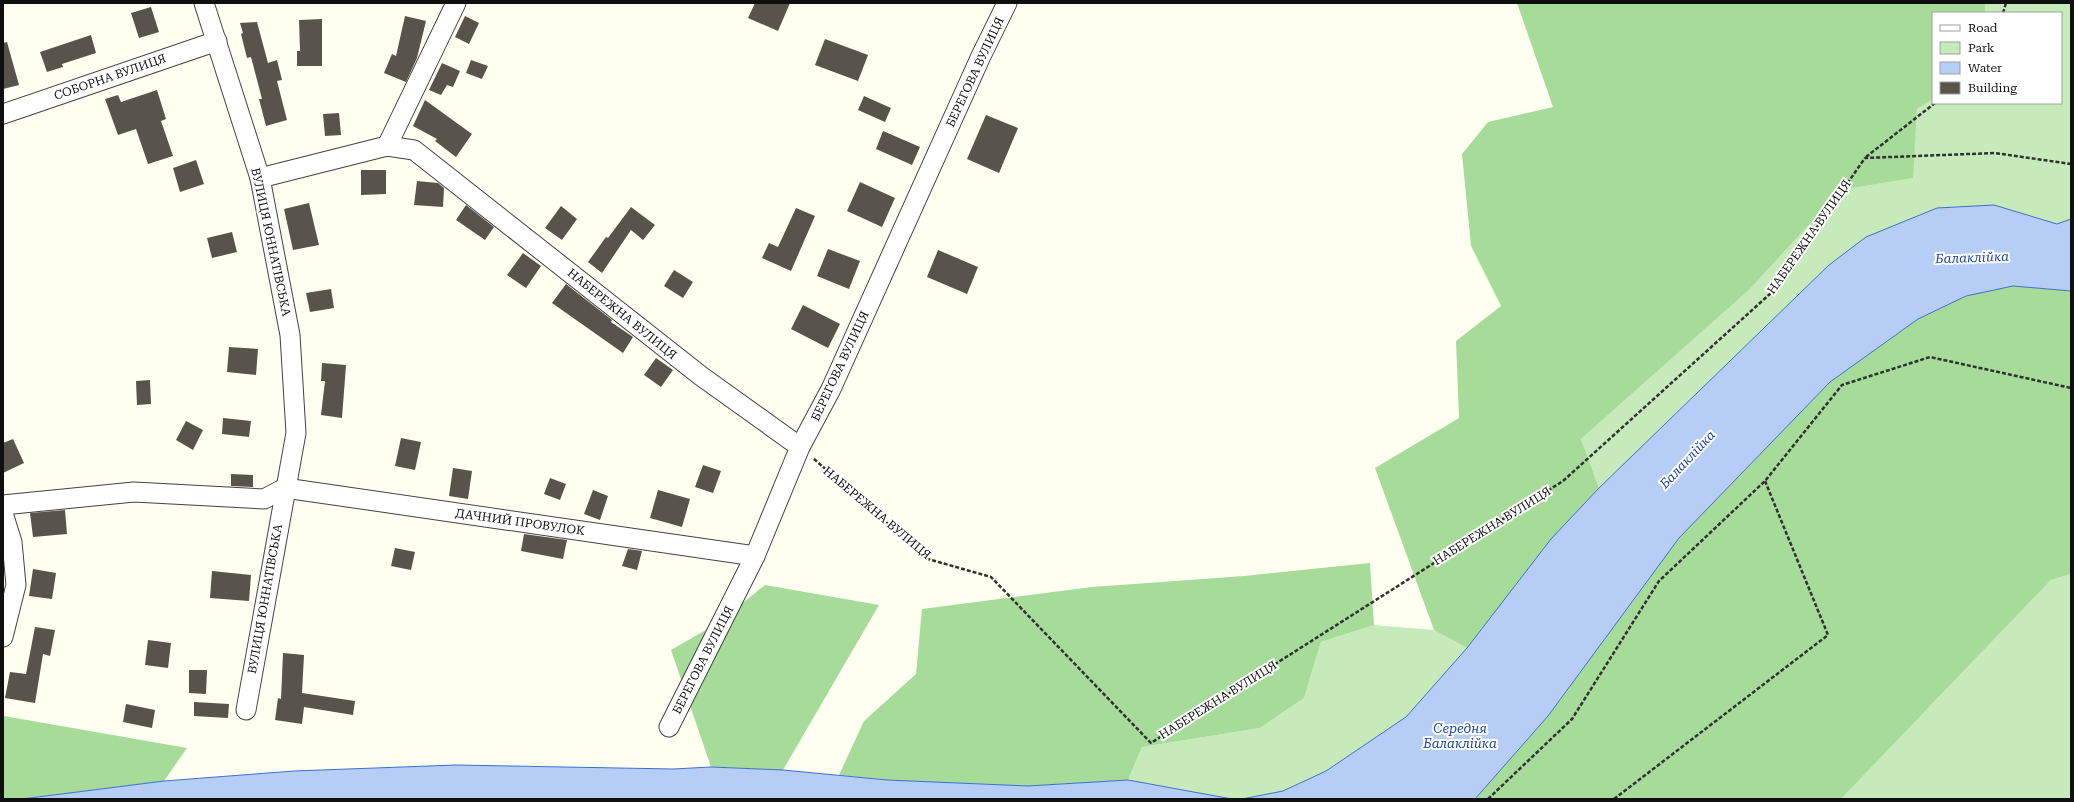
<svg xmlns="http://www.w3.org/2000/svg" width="2074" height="802" font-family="'Roboto Serif',serif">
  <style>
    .green { fill: #c7eaba }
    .forest { fill: #a7db9a }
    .water { fill: #b6cef6; stroke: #3d70cd }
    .building { fill: #58534b }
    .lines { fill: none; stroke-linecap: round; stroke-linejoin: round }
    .street-casing { stroke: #424242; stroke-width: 21 }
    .path { stroke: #313131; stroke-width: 2.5; stroke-dasharray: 4 2; stroke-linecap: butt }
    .street { stroke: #fff; stroke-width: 19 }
    .labels { text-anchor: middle; stroke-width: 4; stroke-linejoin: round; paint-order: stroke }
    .street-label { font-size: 12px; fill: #0f0f0f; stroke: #fff }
    .water-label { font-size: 13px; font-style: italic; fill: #1843a2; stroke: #fff }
  </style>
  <rect width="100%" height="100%" fill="#fefff1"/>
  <g class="green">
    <path d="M1985,3H2071V219L2057,224L2039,220L1829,265L1599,488L1581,439L1749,290L1841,190L1912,178L1917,109L1933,99V103H2061V13H1985Z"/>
    <path d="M2071,574V799H1841L2051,580Z"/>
    <path d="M1374,625L1434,630L1467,648L1406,717L1326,771L1283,791L1242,799H1232L1128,780L1142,747L1260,728L1304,698L1321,642Z"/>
  </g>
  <g class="forest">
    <path d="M1517,3H1985V13H1933V99L1917,109L1913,178L1841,190L1749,290L1581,439L1599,488L1551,539L1467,648L1434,630L1375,468L1459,418L1456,341L1501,306L1471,246L1462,154L1488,122L1553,107Z"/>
    <path d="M2013,286L2071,291V574L2051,580L1841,799H1475L1548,716L1679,538L1830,382L1918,319L1966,296Z"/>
    <path d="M1370,563L1374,625L1321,642L1304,698L1260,728L1142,747L1128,780L1028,786L887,780L839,775L864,721L916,674L922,609L1092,587L1244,576Z"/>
    <path d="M765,585L879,605L783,770L711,767L671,650L718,623Z"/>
    <path d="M3,716H4L187,748L164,781L22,799H3Z"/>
  </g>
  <g class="water">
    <path d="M1994,205L2057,224L2071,219V291L2013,286L1966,296L1918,319L1830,382L1679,538L1548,716L1475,799H1242L1283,791L1326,771L1406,717L1467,648L1551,539L1599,488L1829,265L1866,237L1937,208Z"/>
    <path d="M456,765L673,769L711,767L783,770L887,780L1028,786L1128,780L1232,799H22L164,781L294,771Z"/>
  </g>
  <g class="building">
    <path d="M755,3H790L778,31L748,18Z"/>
    <path d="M151,7L159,32L139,38L131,13Z"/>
    <path d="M405,16L426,21L417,58L406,82L384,73L392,54L396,56Z"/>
    <path d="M465,16L479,23L469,44L455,37Z"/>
    <path d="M322,19V66H297V51H300L299,20Z"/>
    <path d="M257,22L268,63L277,60L282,80L277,81L287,120L266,126L259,99H262L251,57L247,58L241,34L243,33L240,23Z"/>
    <path d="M91,35L96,53L62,64L63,67L47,72L40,52Z"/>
    <path d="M825,39L868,55L858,81L815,65Z"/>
    <path d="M7,42L19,85L3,89V43Z"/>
    <path d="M471,60L488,66L482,79L466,73Z"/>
    <path d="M442,63L460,71L453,87L447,85L441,95L429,90Z"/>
    <path d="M157,90L166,119L161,121L173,156L148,164L136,129L118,135L105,99L118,95L121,102Z"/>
    <path d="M864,96L891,108L885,122L858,110Z"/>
    <path d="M425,100L472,134L456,157L435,141L437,139L413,126Z"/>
    <path d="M339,113L341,135L325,136L323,114Z"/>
    <path d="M986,115L1018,128L999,173L967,159Z"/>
    <path d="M883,131L920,147L912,165L876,149Z"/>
    <path d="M196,160L204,184L180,192L173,168Z"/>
    <path d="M361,170H386V194L361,195Z"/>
    <path d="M417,181L438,183L444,188L443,207L414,205Z"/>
    <path d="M860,182L895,198L882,227L847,211Z"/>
    <path d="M309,203L319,245L293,250L284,209Z"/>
    <path d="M466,205L494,227L485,240L456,220Z"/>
    <path d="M561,206L577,219L562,240L545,228Z"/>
    <path d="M631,207L655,225L643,240L631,230L602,273L588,262L606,237L608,238Z"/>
    <path d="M796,208L815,216L791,271L762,258L769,243L778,247Z"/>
    <path d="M232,232L237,252L212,258L207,238Z"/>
    <path d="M828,249L860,261L849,289L817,276Z"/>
    <path d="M938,250L978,267L967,294L927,277Z"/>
    <path d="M523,253L541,266L526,288L507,275Z"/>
    <path d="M674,270L693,282L683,298L664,286Z"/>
    <path d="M566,284L612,320L611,322L633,337L623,353L552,303Z"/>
    <path d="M331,289L334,308L310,312L306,293Z"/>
    <path d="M803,305L840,324L828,348L791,329Z"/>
    <path d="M229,347L258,349L256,375L227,372Z"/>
    <path d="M656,358L673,370L661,387L644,375Z"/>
    <path d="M322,363L346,365L342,418L321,415L325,381H321Z"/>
    <path d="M150,380L151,404L137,405L136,381Z"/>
    <path d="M223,418L251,421L249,437L222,434Z"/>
    <path d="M186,421L203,430L193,450L176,440Z"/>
    <path d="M401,438L421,442L415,470L395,466Z"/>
    <path d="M13,439L24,463L3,473V443Z"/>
    <path d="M703,465L721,471L713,493L695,487Z"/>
    <path d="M453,468L472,471L468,499L449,496Z"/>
    <path d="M231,474L253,475V487L231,486Z"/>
    <path d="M550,478L566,484L560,500L544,494Z"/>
    <path d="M593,490L608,496L600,520L584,514Z"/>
    <path d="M658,490L690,499L682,527L650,518Z"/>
    <path d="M65,510L67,534L33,537L30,513Z"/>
    <path d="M524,534L567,540L563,559L521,551Z"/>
    <path d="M395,548L415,552L411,570L391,566Z"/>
    <path d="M628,549L642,551L637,570L622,566Z"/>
    <path d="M33,569L56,573L52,599L29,596Z"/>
    <path d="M212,571L251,575L249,601L210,598Z"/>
    <path d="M35,627L55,630L50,656L43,654L35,703L5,698L10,672L26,674Z"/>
    <path d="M148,640L171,643L168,668L145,665Z"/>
    <path d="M283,653L304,655L302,693L355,701L353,715L304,707L302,724L275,720L278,698L281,699Z"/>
    <path d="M189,670H207L206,694L189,693Z"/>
    <path d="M194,702L229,704L228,718L194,716Z"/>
    <path d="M126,704L155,710L152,728L123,722Z"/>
  </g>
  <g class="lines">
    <g class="street-casing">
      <g id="street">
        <path d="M204,3L260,178L290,335L296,433L246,710"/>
        <path d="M3,114L217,41"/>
        <path d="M387,146L456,3"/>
        <path d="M260,178L387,146L414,150L701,376L800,447"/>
        <path d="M285,488L755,556"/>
        <path d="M3,505L134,492L264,499L285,488"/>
        <path d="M3,513L12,542L16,585L3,637"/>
        <path d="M669,727L755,556L800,447L831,389L981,56L1007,3"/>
      </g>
    </g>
    <g class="path">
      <path d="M2003,13L2006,3"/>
      <path d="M1866,157L1935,103"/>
      <path d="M814,459L928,559L991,577L1151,743L1563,481L1771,293L1865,158L1995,153L2071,164"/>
      <path d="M1488,799L1572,719L1659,581L1765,481L1842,385L1930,357L2071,388"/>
      <path d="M1614,799L1828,635L1765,481"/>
    </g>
    <use href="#street" class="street"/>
  </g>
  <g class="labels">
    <g class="street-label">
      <text transform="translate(975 72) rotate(-65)" y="4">БЕРЕГОВА ВУЛИЦЯ</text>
      <text transform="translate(110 77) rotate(-19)" y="4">СОБОРНА ВУЛИЦЯ</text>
      <text transform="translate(1809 237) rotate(-55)" y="4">НАБЕРЕЖНА ВУЛИЦЯ</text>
      <text transform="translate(271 242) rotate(78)" y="4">ВУЛИЦЯ ЮННАТІВСЬКА</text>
      <text transform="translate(622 314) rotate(39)" y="4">НАБЕРЕЖНА ВУЛИЦЯ</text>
      <text transform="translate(840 366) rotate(-65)" y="4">БЕРЕГОВА ВУЛИЦЯ</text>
      <text transform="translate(877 513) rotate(40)" y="4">НАБЕРЕЖНА ВУЛИЦЯ</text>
      <text transform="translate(520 522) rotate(8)" y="4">ДАЧНИЙ ПРОВУЛОК</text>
      <text transform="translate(1492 526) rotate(-32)" y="4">НАБЕРЕЖНА ВУЛИЦЯ</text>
      <text transform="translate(265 599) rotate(-80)" y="4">ВУЛИЦЯ ЮННАТІВСЬКА</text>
      <text transform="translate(703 660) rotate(-63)" y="4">БЕРЕГОВА ВУЛИЦЯ</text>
      <text transform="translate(1218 700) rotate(-32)" y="4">НАБЕРЕЖНА ВУЛИЦЯ</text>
    </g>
    <g class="water-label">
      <text transform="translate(1972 257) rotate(-2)" y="5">Балаклійка</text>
      <text transform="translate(1687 459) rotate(-47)" y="5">Балаклійка</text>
      <text x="1460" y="733">Середня<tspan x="1460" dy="15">Балаклійка</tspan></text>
    </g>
  </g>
  <rect width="2074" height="802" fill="none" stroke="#0f0f0f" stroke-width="8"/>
  <rect x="1932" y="12" width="130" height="92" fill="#ffffff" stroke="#9f9f9f"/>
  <rect x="1940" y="25" width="20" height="6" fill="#ffffff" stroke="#9f9f9f"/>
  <text x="1968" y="32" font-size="12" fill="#0f0f0f">Road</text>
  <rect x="1940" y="42" width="20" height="12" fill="#c7eaba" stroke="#9f9f9f"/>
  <text x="1968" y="52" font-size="12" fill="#0f0f0f">Park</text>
  <rect x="1940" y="62" width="20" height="12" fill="#b6cef6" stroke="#9f9f9f"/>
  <text x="1968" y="72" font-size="12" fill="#0f0f0f">Water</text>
  <rect x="1940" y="82" width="20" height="12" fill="#58534b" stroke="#9f9f9f"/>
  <text x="1968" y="92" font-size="12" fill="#0f0f0f">Building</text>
</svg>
